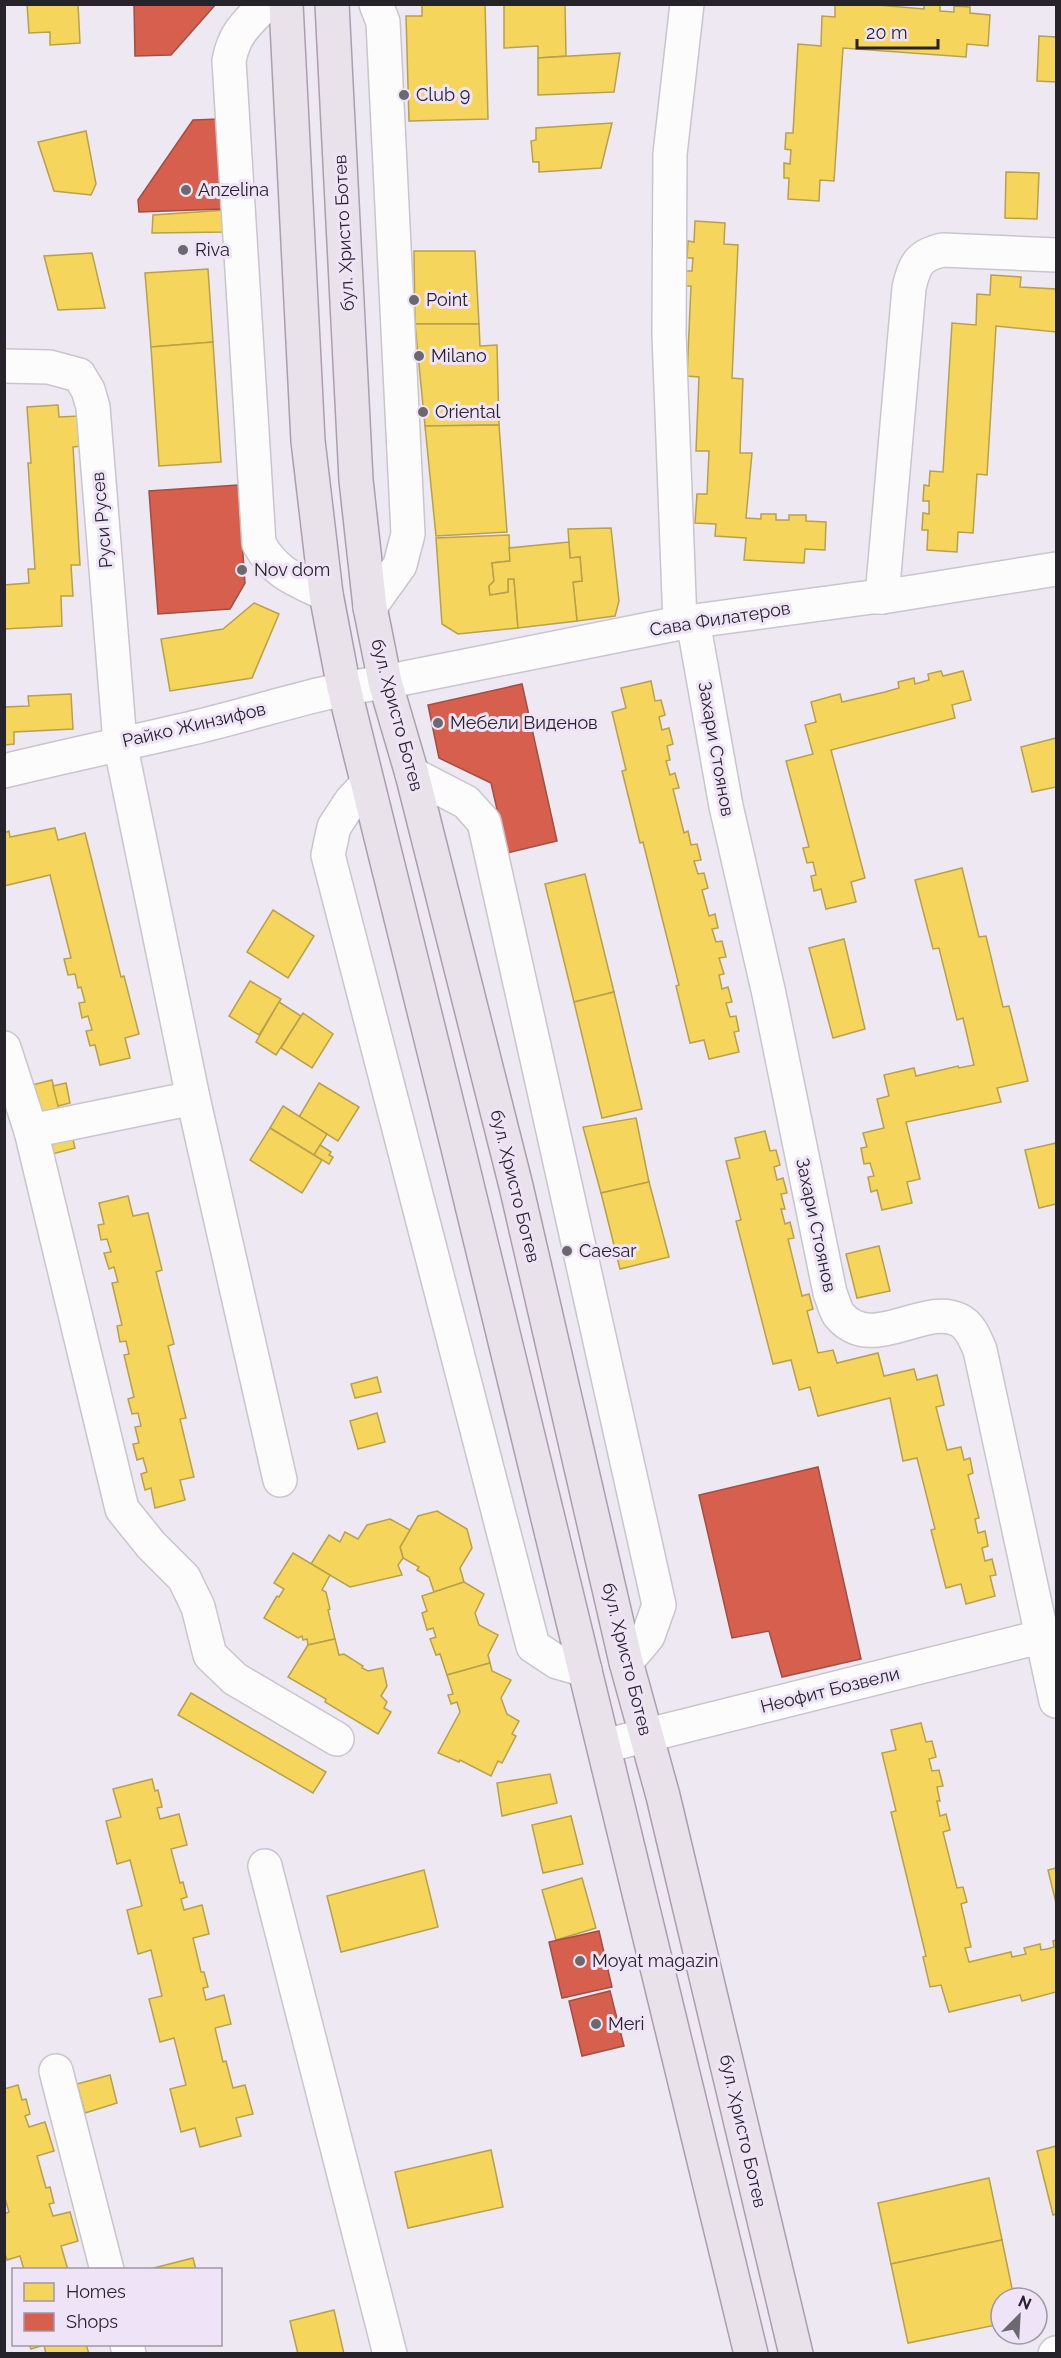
<svg xmlns="http://www.w3.org/2000/svg" width="1061" height="2358" font-family="Raleway,sans-serif">
  <style>
    .homes { fill: #f6d55c; stroke: #b8a04d; stroke-width: 1.5 }
    .shops { fill: #d6604d; stroke: #a24e42; stroke-width: 1.5 }
    .lines { fill: none; stroke-linecap: round; stroke-linejoin: round }
    .minor-casing { stroke: #cac5cd; stroke-width: 36 }
    .major-casing { stroke: #ac9eaf; stroke-width: 36 }
    .minor { stroke: #fcfcfd; stroke-width: 33 }
    .major { stroke: #e9e2ea; stroke-width: 33 }
    .poi-dot { fill: #6c6870; stroke: #eee3f7; stroke-width: 2 }
    .labels { text-anchor: middle; stroke-width: 6; stroke-linejoin: round; paint-order: stroke }
    .poi-label { font-size: 18px; fill: #27232a; stroke: #eee3f7; text-anchor: start }
    .street-label { font-size: 18px; fill: #27232a; stroke: #eee3f7 }
  </style>
  <rect width="100%" height="100%" fill="#ede8f2"/>
  <g class="homes">
    <path d="M27,4H78L80,43L50,45V32L29,33Z"/>
    <path d="M422,4H485L488,119L409,121L406,16H422Z"/>
    <path d="M504,4H565L566,56L538,58V46L504,48Z"/>
    <path d="M835,4H866L924,9V4H934L940,5V11L954,12V6L970,7V13L990,15L988,46L967,44L966,57L843,48L834,181L820,180L819,201L788,199L789,178H784V163L790,164L791,150L785,149L786,133H793L798,44L821,46L822,16L835,17Z"/>
    <path d="M1039,36L1056,37V82L1037,81Z"/>
    <path d="M620,53L614,92L538,95V58Z"/>
    <path d="M612,123L601,168L539,172V162H533L531,141L536,140V128Z"/>
    <path d="M86,131L96,184L91,195L54,191L38,142Z"/>
    <path d="M1006,172L1039,173L1037,219L1005,218Z"/>
    <path d="M226,210V232L152,233L153,215Z"/>
    <path d="M695,221L725,223L724,244L738,245L732,378L743,379L740,453H752L746,518L761,519V514H776V520H789V515H806V521L826,522L825,550L805,549L804,563L744,560L746,538L715,536L716,524L695,523L697,494H707L709,451H696L699,377L687,376L691,286H686V271H692L693,258H687L688,241L694,242Z"/>
    <path d="M414,251H475L479,324H415Z"/>
    <path d="M92,253L105,308L58,310L44,256Z"/>
    <path d="M208,269L213,342L151,347L145,273Z"/>
    <path d="M991,275L1021,277L1020,287L1056,289V332L996,326L987,475L977,474L973,533L958,532L957,552L927,550L928,530H922L923,513L929,514V501H923L924,485L929,486L930,471L943,472L952,323L976,325L977,294L990,295Z"/>
    <path d="M415,324H479L480,346L497,345L499,425L425,426Z"/>
    <path d="M213,342L221,462L159,466L151,347Z"/>
    <path d="M58,405L59,417L79,416L81,446L73,447L80,565H71L73,596H61L62,626L4,629V585L29,583L28,569H35L28,463H31L27,407Z"/>
    <path d="M499,425L507,532L436,536L425,426Z"/>
    <path d="M611,528L619,601L615,616L577,621L573,582L582,581L580,557L570,558L568,529Z"/>
    <path d="M509,535L510,561L492,563L494,581L489,586L490,595L508,592V579H514L518,628L458,634L442,624L436,538Z"/>
    <path d="M569,542L570,558L580,557L582,581L573,582L577,621L518,628L514,579H508V592L490,595L489,586L494,581L492,563L510,561L509,548Z"/>
    <path d="M254,603L279,614L252,678L170,691L161,639L223,629Z"/>
    <path d="M941,671L943,676L963,671L971,700L952,705L955,718L831,750L865,878L851,882L856,902L826,909L821,889L814,891L811,876L816,875L813,862L807,863L803,848L809,847L786,761L813,754L805,725L816,722L811,702L840,694L842,702L885,692L899,688L898,682L914,678L915,684L929,680L928,674Z"/>
    <path d="M651,681L655,701L661,700L665,715L659,717L662,730L669,728L673,744L667,746L670,760L666,761L670,775L675,773L679,788L673,789L684,833L688,831L691,845L697,844L701,860L694,861L698,874L704,873L708,888L702,890L709,916L715,914L718,928L712,929L716,942L722,941L726,957L719,958L724,974L719,975L722,989L728,987L732,1002L726,1003L730,1017L736,1016L739,1031L734,1032L739,1052L709,1059L704,1040L690,1043L676,986L679,985L661,914L643,842L640,843L622,771L626,770L612,712L626,708L621,688Z"/>
    <path d="M71,694L73,729L14,732V744L4,745V707L29,706L28,696Z"/>
    <path d="M1056,738V787L1032,792L1021,747Z"/>
    <path d="M55,828L58,840L85,833L121,977L124,976L139,1034L125,1038L130,1058L100,1065L95,1045L90,1046L86,1031L92,1030L88,1016L82,1018L79,1003L85,1002L81,987L78,988L75,974L68,975L64,959L71,958L50,875L4,886V833L9,831L10,837Z"/>
    <path d="M962,868L979,937L986,936L1003,1007L1009,1006L1028,1081L997,1088L1001,1102L906,1122L920,1179L907,1182L912,1203L882,1210L877,1190L871,1192L868,1177L874,1176L870,1163L864,1164L861,1148L867,1147L863,1133L884,1128L877,1099L889,1096L884,1075L914,1068L916,1076L958,1066L959,1068L974,1065L963,1018L957,1020L939,948L933,949L915,880Z"/>
    <path d="M585,874L614,992L574,1002L545,884Z"/>
    <path d="M273,910L314,936L288,978L247,952Z"/>
    <path d="M844,939L865,1029L833,1038L809,948Z"/>
    <path d="M250,981L281,999L259,1035L229,1016Z"/>
    <path d="M614,992L642,1109L602,1118L574,1002Z"/>
    <path d="M279,1002L301,1016L276,1055L256,1042Z"/>
    <path d="M303,1013L333,1034L312,1068L281,1048Z"/>
    <path d="M52,1080L60,1112L32,1120L24,1087Z"/>
    <path d="M66,1083L70,1103L58,1106L53,1086Z"/>
    <path d="M319,1083L359,1107L338,1141L299,1117Z"/>
    <path d="M283,1106L327,1134L314,1155L270,1128Z"/>
    <path d="M636,1118L649,1182L601,1193L583,1127Z"/>
    <path d="M270,1128L322,1160L302,1193L250,1160Z"/>
    <path d="M765,1131L770,1151L776,1150L780,1165L774,1167L777,1180L783,1178L787,1193L781,1194L785,1209H781L785,1224L790,1222L794,1238L788,1239L802,1296L809,1294L813,1309L807,1311L818,1353L833,1350L837,1363L878,1353L884,1376L914,1369L917,1380L937,1375L944,1405L936,1407L947,1450L961,1447L964,1460L970,1458L973,1473L968,1475L979,1518L975,1519L978,1533L985,1531L988,1546L982,1548L985,1561L992,1559L996,1575L990,1576L995,1596L966,1604L961,1584L946,1588L931,1530L935,1529L917,1458L903,1461L890,1398L818,1416L810,1387L799,1390L791,1360L773,1364L736,1221L741,1220L726,1161L740,1158L735,1138Z"/>
    <path d="M72,1136L75,1148L52,1154L48,1142Z"/>
    <path d="M1056,1143V1204L1039,1208L1025,1150Z"/>
    <path d="M320,1145L331,1152L329,1155L333,1157L329,1164L314,1155Z"/>
    <path d="M649,1182L669,1257L620,1269L601,1193Z"/>
    <path d="M128,1196L133,1216L148,1213L162,1270L156,1272L174,1344L168,1346L186,1418L180,1419L194,1477L180,1480L185,1500L155,1508L151,1488L145,1490L141,1474L147,1472L143,1458L137,1460L133,1444L139,1443L135,1427L141,1426L138,1413L132,1414L128,1399L134,1397L124,1355L129,1354L126,1341L120,1342L117,1326L122,1325L112,1283L118,1282L114,1267L109,1269L104,1253L111,1252L107,1239L101,1240L98,1225L104,1224L99,1203Z"/>
    <path d="M879,1246L890,1291L857,1298L846,1254Z"/>
    <path d="M377,1377L381,1392L355,1398L351,1384Z"/>
    <path d="M377,1413L385,1442L358,1449L350,1421Z"/>
    <path d="M437,1511L467,1529L472,1548L460,1568L464,1582L434,1592L429,1577L417,1570L419,1567L403,1558L400,1547L418,1516Z"/>
    <path d="M390,1519L410,1530L400,1547L403,1558L398,1565L402,1575L350,1587L311,1564L329,1535L340,1542L345,1532L358,1539L367,1525Z"/>
    <path d="M293,1553L330,1575L322,1590L326,1592L330,1609L328,1610L335,1639L308,1645L307,1639L303,1640L302,1636L298,1638L264,1618L277,1596L279,1597L284,1589L274,1583Z"/>
    <path d="M464,1582L484,1594L475,1613L479,1625L498,1635L488,1655L490,1663L447,1675L440,1654L436,1655L430,1639L436,1637L433,1628L427,1630L422,1613L427,1611L422,1596Z"/>
    <path d="M335,1639L339,1655L344,1654L363,1666L362,1668L368,1671L383,1668L387,1686L381,1696L387,1702L384,1708L391,1712L378,1734L325,1702L326,1699L288,1677L308,1645Z"/>
    <path d="M490,1663L492,1671L511,1680L501,1698L507,1714L519,1721L512,1734L516,1736L502,1763L498,1761L491,1776L460,1760L459,1762L438,1753L460,1712L457,1702L451,1704L448,1695L453,1694L447,1675Z"/>
    <path d="M191,1693L326,1772L313,1793L178,1715Z"/>
    <path d="M921,1723L926,1742L932,1741L936,1757L929,1759L932,1771L939,1770L943,1786L937,1787L940,1801H937L940,1816L946,1814L950,1830L943,1832L957,1888L963,1887L967,1902L961,1904L971,1947L965,1948L969,1962L1011,1952L1012,1957L1026,1954L1024,1948L1040,1944L1041,1950L1047,1949L1054,1947L1053,1941L1056,1940V1992L1022,2001L1020,1995L949,2012L941,1985L930,1987L923,1957L926,1956L891,1812L896,1811L882,1753L896,1750L891,1730Z"/>
    <path d="M550,1774L557,1803L502,1816L497,1783Z"/>
    <path d="M152,1779L155,1791L158,1790L162,1807L157,1808L160,1819L179,1814L187,1845L171,1849L180,1883L183,1882L187,1897L181,1899L184,1910L202,1905L209,1934L193,1938L201,1972H204L208,1987L203,1988L206,2000L224,1995L231,2024L215,2028L223,2062L226,2061L233,2088L245,2085L253,2114L236,2118L241,2136L200,2147L195,2128L181,2132L170,2089L186,2085L174,2038L160,2042L149,1999L162,1996L151,1950L138,1954L127,1910L142,1906L130,1860L117,1864L106,1821L121,1817L113,1789Z"/>
    <path d="M571,1816L583,1864L543,1873L532,1825Z"/>
    <path d="M1056,1868V1903L1048,1870Z"/>
    <path d="M424,1870L438,1927L341,1952L327,1896Z"/>
    <path d="M582,1878L596,1928L556,1940L542,1890Z"/>
    <path d="M110,2075L117,2103L85,2113L77,2084Z"/>
    <path d="M18,2085L22,2100L26,2099L30,2114L25,2116L29,2127L45,2122L54,2151L37,2156L46,2188L50,2187L54,2203L49,2204L53,2216L70,2212L78,2241L61,2246L68,2270H24L20,2256L7,2260L4,2251V2214L9,2212L4,2195V2089Z"/>
    <path d="M1056,2146V2214L1053,2215L1037,2151Z"/>
    <path d="M491,2150L503,2207L408,2228L395,2172Z"/>
    <path d="M989,2178L1002,2240L891,2264L878,2203Z"/>
    <path d="M1002,2240L1014,2298H1001V2324L908,2343L891,2264Z"/>
    <path d="M193,2258L196,2270H146Z"/>
    <path d="M334,2310L344,2354H298L290,2321Z"/>
    <path d="M29,2344H86L89,2354H46L44,2345L31,2349Z"/>
  </g>
  <g class="shops">
    <path d="M134,4H216L171,55L135,56Z"/>
    <path d="M219,119L223,209L139,212L138,200L193,120Z"/>
    <path d="M238,485L245,583L230,609L158,614L149,491Z"/>
    <path d="M522,684L557,841L507,853L491,783L439,758L428,705Z"/>
    <path d="M818,1467L861,1659L782,1677L769,1631L732,1638L699,1495Z"/>
    <path d="M599,1931L612,1987L562,1998L549,1942Z"/>
    <path d="M610,1991L624,2046L582,2056L569,2001Z"/>
  </g>
  <g class="lines">
    <g class="minor-casing">
      <g id="minor">
        <path d="M266,4C247,23 234,33 229,61L259,544C276,574 296,580 326,594"/>
        <path d="M4,366L49,367L79,375L88,390L93,407L120,743L193,1098L280,1480"/>
        <path d="M882,597L909,288C914,265 919,255 943,250L1056,255"/>
        <path d="M370,607L400,565L408,534L383,22L376,4"/>
        <path d="M693,621L726,806L769,994L830,1293C833,1300 835,1309 839,1315C872,1355 924,1302 959,1320C971,1326 975,1339 980,1350L1056,1701"/>
        <path d="M680,623L669,334L670,154L687,4"/>
        <path d="M4,771C66,756 127,743 188,729C254,714 317,691 385,682L680,623L872,597H882L1056,569"/>
        <path d="M412,774L466,802L484,822L659,1605L648,1636L626,1662"/>
        <path d="M367,784L351,801L334,827L328,855L533,1646L557,1662L585,1670"/>
        <path d="M4,1048L31,1131L122,1509L151,1545L184,1578L198,1607L210,1655L235,1679L337,1739"/>
        <path d="M31,1131L193,1098"/>
        <path d="M604,1746L1056,1633"/>
        <path d="M265,1866L390,2354"/>
        <path d="M56,2071L107,2270"/>
        <path d="M127,2344L129,2354"/>
        <path d="M1055,2354L1056,2353"/>
      </g>
    </g>
    <g class="major-casing">
      <g id="major">
        <path d="M286,4L308,441L326,594L344,688L459,1152L751,2354"/>
        <path d="M332,4L356,480L370,607L385,682L412,774L516,1186L626,1662L663,1796L796,2354"/>
      </g>
    </g>
    <use href="#minor" class="minor"/>
    <use href="#major" class="major"/>
  </g>
  <g class="poi-dot">
    <circle cx="404" cy="95" r="6"/>
    <circle cx="186" cy="190" r="6"/>
    <circle cx="183" cy="250" r="6"/>
    <circle cx="414" cy="300" r="6"/>
    <circle cx="419" cy="356" r="6"/>
    <circle cx="423" cy="412" r="6"/>
    <circle cx="242" cy="570" r="6"/>
    <circle cx="438" cy="723" r="6"/>
    <circle cx="567" cy="1251" r="6"/>
    <circle cx="580" cy="1961" r="6"/>
    <circle cx="596" cy="2024" r="6"/>
  </g>
  <g class="labels">
    <g class="poi-label">
      <text x="416" y="101">Club 9</text>
      <text x="198" y="196">Anzelina</text>
      <text x="195" y="256">Riva</text>
      <text x="426" y="306">Point</text>
      <text x="431" y="362">Milano</text>
      <text x="435" y="418">Oriental</text>
      <text x="254" y="576">Nov dom</text>
      <text x="450" y="729">Мебели Виденов</text>
      <text x="579" y="1257">Caesar</text>
      <text x="592" y="1967">Moyat magazin</text>
      <text x="608" y="2030">Meri</text>
    </g>
    <g class="street-label">
      <text transform="translate(344 233) rotate(-93)" y="6">бул. Христо Ботев</text>
      <text transform="translate(102 520) rotate(-95)" y="6">Руси Русев</text>
      <text transform="translate(720 619) rotate(-9)" y="6">Сава Филатеров</text>
      <text transform="translate(397 715) rotate(75)" y="6">бул. Христо Ботев</text>
      <text transform="translate(194 725) rotate(-13)" y="6">Райко Жинзифов</text>
      <text transform="translate(716 749) rotate(80)" y="6">Захари Стоянов</text>
      <text transform="translate(515 1186) rotate(76)" y="6">бул. Христо Ботев</text>
      <text transform="translate(816 1225) rotate(78)" y="6">Захари Стоянов</text>
      <text transform="translate(627 1659) rotate(76)" y="6">бул. Христо Ботев</text>
      <text transform="translate(830 1690) rotate(-14)" y="6">Неофит Бозвели</text>
      <text transform="translate(743 2131) rotate(77)" y="6">бул. Христо Ботев</text>
    </g>
  </g>
  <rect width="1061" height="2358" fill="none" stroke="#27232a" stroke-width="12"/>
  <rect x="12" y="2268" width="210" height="78" fill="#eee3f7" stroke="#9e96a5" stroke-width="1.5"/>
  <rect x="24" y="2283" width="30" height="18" fill="#f6d55c" stroke="#9e96a5" stroke-width="1.5"/>
  <text x="66" y="2298" font-size="18" fill="#27232a">Homes</text>
  <rect x="24" y="2313" width="30" height="18" fill="#d6604d" stroke="#9e96a5" stroke-width="1.5"/>
  <text x="66" y="2328" font-size="18" fill="#27232a">Shops</text>
  <g transform="translate(1019 2316) rotate(24)"><circle r="28" fill="#eee3f7" stroke="#9e96a5" stroke-width="1.5"/>
  <path d="M0-4.5L10 22L0 15L-10 22Z" fill="#6c6870"/>
  <text y="-9" font-size="16" font-weight="bold" text-anchor="middle" fill="#27232a">N</text>
  </g>
  <path d="M857 39v9h81v-9" fill="none" stroke="#27232a" stroke-width="3"/>
  <text x="866" y="39" font-size="18" fill="#27232a" stroke="#eee3f7" stroke-width="4.5" paint-order="stroke">20 m</text>
</svg>
